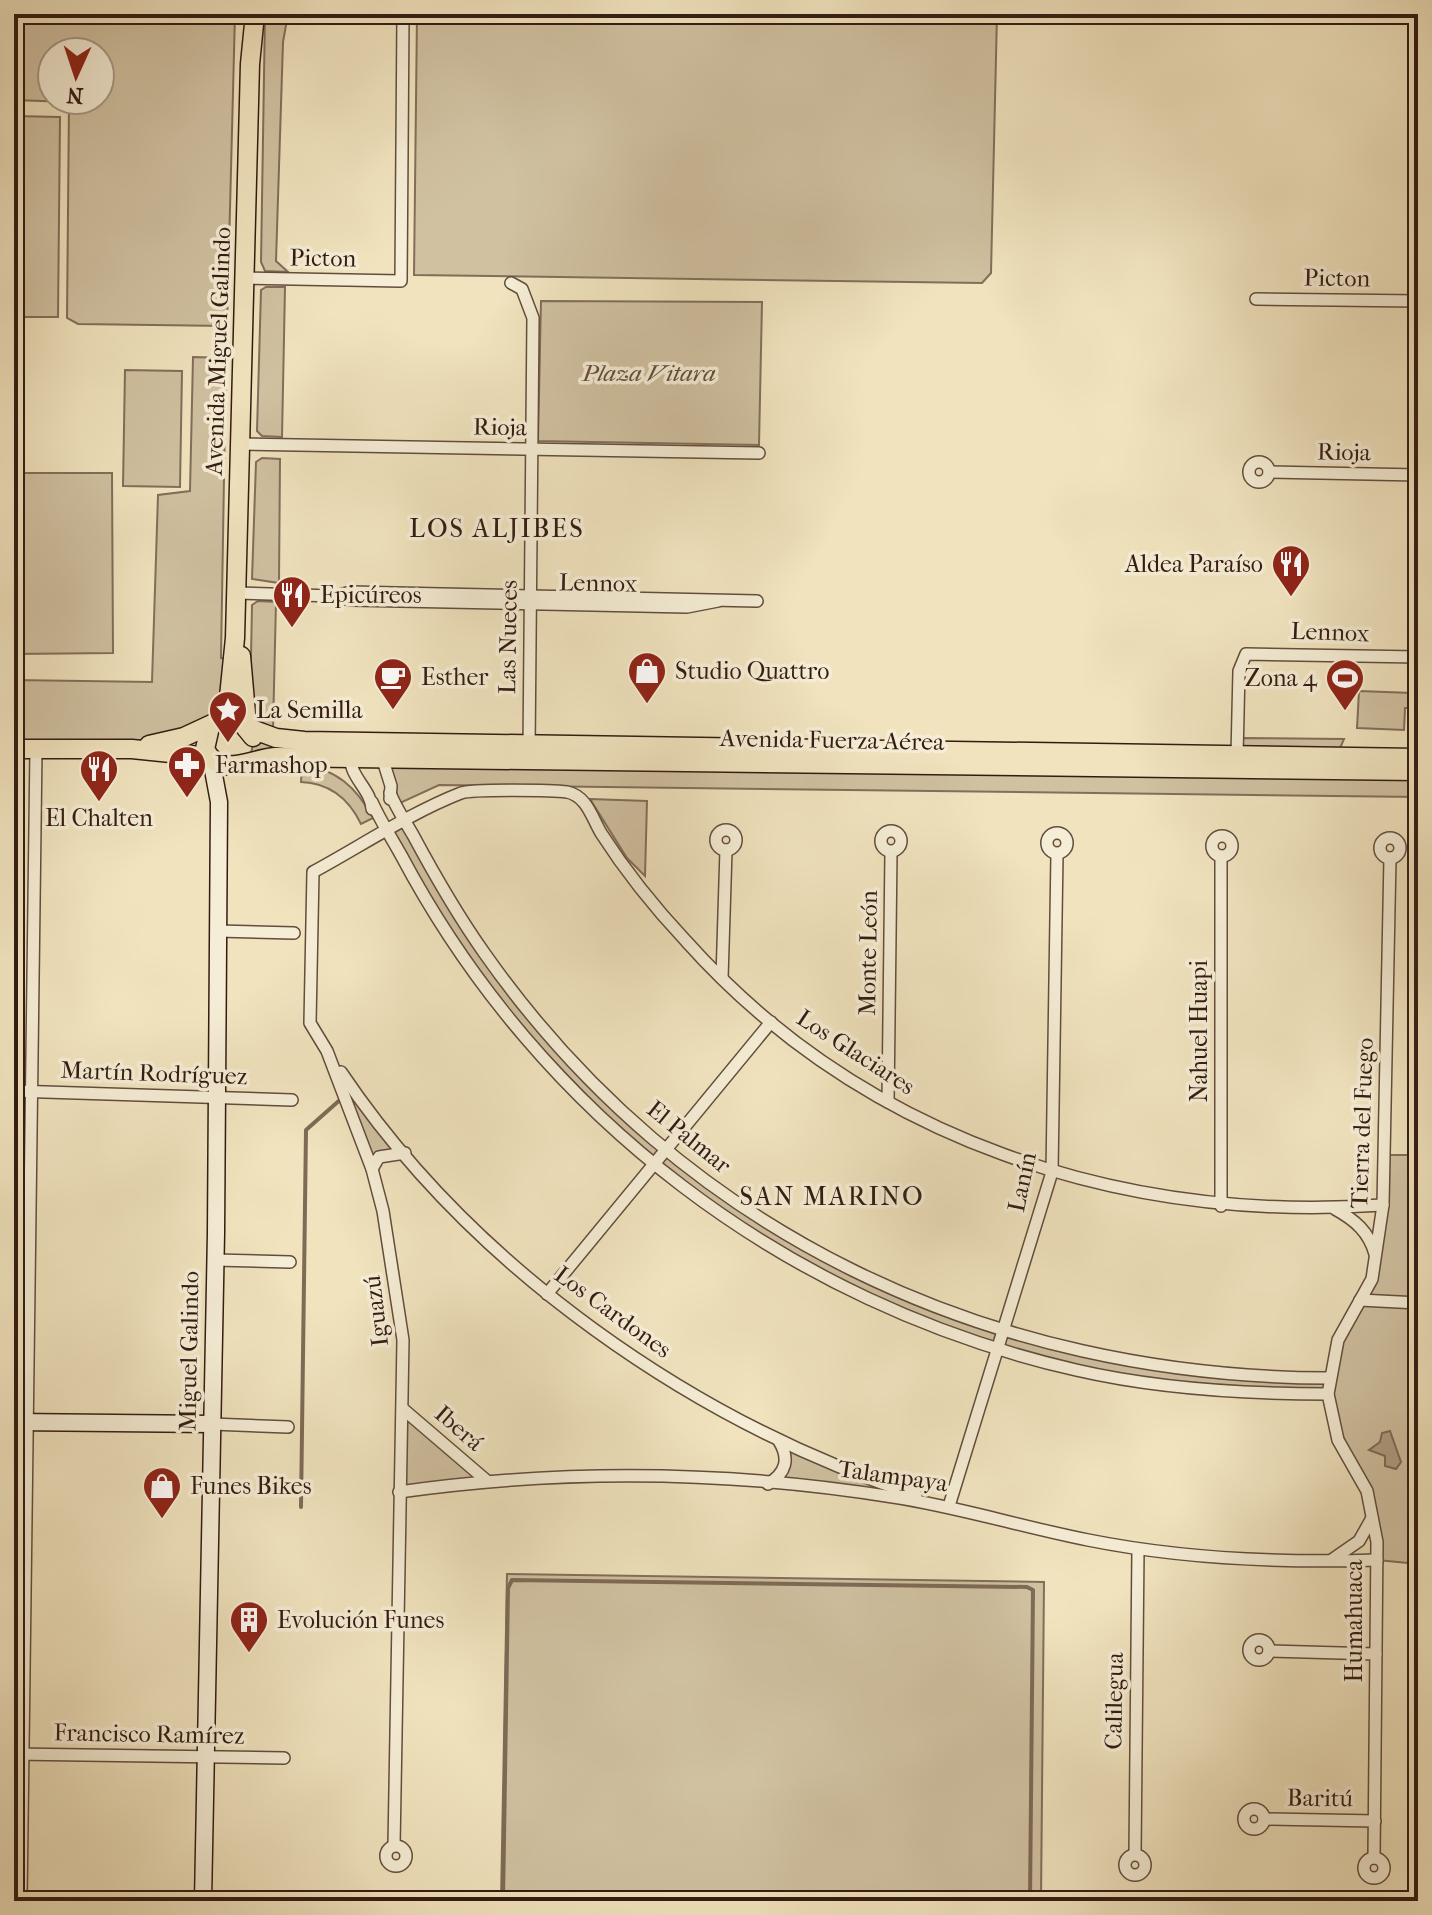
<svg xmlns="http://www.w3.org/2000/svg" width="1432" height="1915" font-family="'IM FELL French Canon',serif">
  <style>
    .green { fill: #d0c1a1; stroke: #826e5a; stroke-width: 2; fill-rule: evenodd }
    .water { fill: #b09f84; stroke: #7e6a56; stroke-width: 2 }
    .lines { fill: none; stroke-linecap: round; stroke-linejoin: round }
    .stream { stroke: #7e6a56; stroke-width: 4 }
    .street-casing { stroke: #624d3d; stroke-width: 14 }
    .secondary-casing { stroke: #331b12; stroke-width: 19 }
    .primary-casing { stroke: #331b12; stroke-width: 21 }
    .street { stroke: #f5edd5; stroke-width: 11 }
    .secondary { stroke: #f5edd5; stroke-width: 16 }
    .primary { stroke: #f0e3be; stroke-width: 18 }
    .labels { text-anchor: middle; stroke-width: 7; stroke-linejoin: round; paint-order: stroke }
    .street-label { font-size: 24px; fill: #331b12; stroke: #f5edd5 }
    .park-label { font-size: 24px; font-style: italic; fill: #624d3d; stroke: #f5edd5 }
    .poi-label { font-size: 24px; fill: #331b12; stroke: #f5edd5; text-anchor: start }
    .neighbourhood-label { font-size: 26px; letter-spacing: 2px; fill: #331b12; stroke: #f5edd5 }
  </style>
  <rect width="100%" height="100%" fill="#f0e3be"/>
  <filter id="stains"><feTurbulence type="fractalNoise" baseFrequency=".0025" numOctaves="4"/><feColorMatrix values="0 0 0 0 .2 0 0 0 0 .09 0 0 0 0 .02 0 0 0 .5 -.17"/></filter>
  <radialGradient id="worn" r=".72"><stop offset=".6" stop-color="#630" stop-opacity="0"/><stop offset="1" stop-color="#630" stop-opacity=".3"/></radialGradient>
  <g class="green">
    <path d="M14,14H235L227,326L78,324L67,318L69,102L14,100ZM52,52H100V100H52Z"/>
    <path d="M265,14H288L283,42L276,261L288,272L265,271L261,262Z"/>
    <path d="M417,14H997L991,273L982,283L414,275Z"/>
    <path d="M14,116L60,117L58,317H14Z"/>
    <path d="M266,287H285L282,437L262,436L257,431L261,290Z"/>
    <path d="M541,301L762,302L759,445L538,441Z"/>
    <path d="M193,357L226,358L221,658L230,659L227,696L201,727L138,742H14V680L152,682L158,495L190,491Z"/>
    <path d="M125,370L182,371L180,487L123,486Z"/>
    <path d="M262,458L280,459L279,583L252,579L256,462Z"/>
    <path d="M14,473H112L113,653L14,654Z"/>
    <path d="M258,601L276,602L273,729L255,718L250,707L252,605Z"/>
    <path d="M1359,691L1412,693L1411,708H1405L1404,730L1357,728Z"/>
    <path d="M262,734L1418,758V797L439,785L398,804L381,758L250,756L254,742Z"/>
    <path d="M1242,738L1344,739L1338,753L1243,750Z"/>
    <path d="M302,766C336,768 357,788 373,818L361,824C349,799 329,783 301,782Z"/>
    <path d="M590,799L647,801L645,876L627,858Z"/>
    <path d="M406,823L466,927L578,1068L710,1183L901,1294L1120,1361L1328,1378L1334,1353L1372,1279L1384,1155H1418V1564L1377,1560L1372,1517L1328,1394L1215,1391L1038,1361L842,1287L653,1165L485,989L389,832Z"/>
    <path d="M327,1051L405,1153L393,1152L372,1169Z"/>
    <path d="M403,1409L487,1481L399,1492Z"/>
    <path d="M14,1429L22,1436L21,1579L15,1584Z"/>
    <path d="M778,1441L861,1477L949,1506L779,1477L786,1465Z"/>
    <path d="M507,1574L1044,1582L1041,1901H501Z"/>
  </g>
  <path class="water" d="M1390,1431L1401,1462L1396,1469L1385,1466V1456L1369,1450L1380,1442L1382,1433Z"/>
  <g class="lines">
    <g class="stream">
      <path d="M14,1436L19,1442L17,1533"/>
      <path d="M301,1507L306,1130L341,1099"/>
      <path d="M16,1576L17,1538"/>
      <path d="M503,1901L508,1588L512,1580L1027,1587L1033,1590L1030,1901"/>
    </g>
    <g class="street-casing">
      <g id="street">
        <path d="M245,278L401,281L403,14"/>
        <path d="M511,283L522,289L533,318L529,750"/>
        <path d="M1256,299L1418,301"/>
        <path d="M240,444L759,453"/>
        <circle cx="1259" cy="472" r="10"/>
        <path d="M1269,472L1418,475"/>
        <path d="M236,593L333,596L351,600L687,607L718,601"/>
        <path d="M338,595L351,592L757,601"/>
        <path d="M351,753C347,776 371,788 372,809"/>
        <path d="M381,754L391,786L390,799"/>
        <path d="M1237,755L1239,671L1246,654L1418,657"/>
        <path d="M390,793C396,808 405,821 413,835C435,876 458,916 485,954C682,1234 990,1377 1328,1378"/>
        <path d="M372,802C380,820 391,837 401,855C540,1117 787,1304 1076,1370C1158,1389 1243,1394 1328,1394"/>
        <circle cx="726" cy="840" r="10"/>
        <circle cx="891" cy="841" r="10"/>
        <circle cx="1057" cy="843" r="10"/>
        <circle cx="1222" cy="846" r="10"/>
        <circle cx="1390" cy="848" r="10"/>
        <path d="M1221,856V1206"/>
        <path d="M218,931L294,933"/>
        <path d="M722,978L726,850"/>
        <path d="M341,1072C473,1268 693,1422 916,1495"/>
        <path d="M14,1091L292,1100"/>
        <path d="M888,1102L891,852"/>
        <path d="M372,1169L379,1157L405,1153"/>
        <path d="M1335,1209C1355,1220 1369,1232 1375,1254"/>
        <path d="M215,1260L290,1262"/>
        <path d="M547,1294L771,1022"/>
        <path d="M1360,1300L1418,1303"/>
        <path d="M403,1409L487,1481"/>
        <path d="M212,1424L288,1427"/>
        <path d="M768,1484C786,1473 790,1459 779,1441"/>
        <path d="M399,1492C562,1469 731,1471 893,1497C959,1507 1022,1527 1088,1540C1183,1559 1280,1563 1377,1560"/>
        <path d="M949,1506L1052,1172L1057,854"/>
        <path d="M1333,1559L1359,1541L1372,1518"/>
        <circle cx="1259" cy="1650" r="10"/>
        <path d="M1269,1651L1376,1654"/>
        <path d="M14,1754L284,1758"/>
        <circle cx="1254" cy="1819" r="10"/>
        <path d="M1264,1819L1375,1821"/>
        <circle cx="396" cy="1856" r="10"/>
        <path d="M394,1846L403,1340L383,1211L372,1169L327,1051L310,1023L313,872C361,846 410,813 461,793C472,789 553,790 567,792C587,796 592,818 601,833C626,872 655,908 686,941C864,1140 1122,1223 1383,1205"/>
        <path d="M1135,1854L1138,1549"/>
        <circle cx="1135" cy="1865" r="10"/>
        <circle cx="1374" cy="1868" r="10"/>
        <path d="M1374,1858L1377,1542L1367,1491L1338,1440L1328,1394L1338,1340L1372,1279L1383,1205L1390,858"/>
        <path d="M21,1901L36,749"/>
      </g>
    </g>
    <g class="secondary-casing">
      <g id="secondary">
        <path d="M14,1422L212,1424"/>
        <path d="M203,1901L216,1233L219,802L211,759"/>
      </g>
    </g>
    <g class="primary-casing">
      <g id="primary">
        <path d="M241,656L247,725"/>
        <path d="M218,720L229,697L235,638L250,64L255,14"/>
        <path d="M210,727L205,749C219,779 250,759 275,757L1418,771"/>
        <path d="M249,728L276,738L304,741L1418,758"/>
        <path d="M149,745L184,737L225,718L240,721L253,737"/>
        <path d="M14,749H132L209,757"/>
      </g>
    </g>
    <use href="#street" class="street"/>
    <use href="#secondary" class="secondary"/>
    <use href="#primary" class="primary"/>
  </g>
  <defs>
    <g id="restaurant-pin" transform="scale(2)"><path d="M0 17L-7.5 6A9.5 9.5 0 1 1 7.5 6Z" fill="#8f2418" stroke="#f5edd5"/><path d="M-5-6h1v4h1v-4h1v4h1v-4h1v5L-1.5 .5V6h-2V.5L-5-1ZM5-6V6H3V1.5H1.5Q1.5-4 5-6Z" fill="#fff"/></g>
    <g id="shop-pin" transform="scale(2)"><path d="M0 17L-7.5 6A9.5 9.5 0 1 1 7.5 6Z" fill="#8f2418" stroke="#f5edd5"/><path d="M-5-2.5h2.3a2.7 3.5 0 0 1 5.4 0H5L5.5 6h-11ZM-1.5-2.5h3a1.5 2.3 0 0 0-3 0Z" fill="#fff"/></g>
    <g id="cafe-pin" transform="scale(2)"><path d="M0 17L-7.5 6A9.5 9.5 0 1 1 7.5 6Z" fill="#8f2418" stroke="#f5edd5"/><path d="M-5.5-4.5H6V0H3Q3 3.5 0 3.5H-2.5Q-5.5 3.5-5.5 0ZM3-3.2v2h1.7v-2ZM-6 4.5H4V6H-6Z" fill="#fff"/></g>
    <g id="stadium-pin" transform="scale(2)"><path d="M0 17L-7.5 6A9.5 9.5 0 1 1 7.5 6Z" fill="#8f2418" stroke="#f5edd5"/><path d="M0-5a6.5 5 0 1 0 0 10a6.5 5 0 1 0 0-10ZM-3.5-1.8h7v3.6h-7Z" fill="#fff"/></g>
    <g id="sight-pin" transform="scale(2)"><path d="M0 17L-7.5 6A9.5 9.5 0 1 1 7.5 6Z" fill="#8f2418" stroke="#f5edd5"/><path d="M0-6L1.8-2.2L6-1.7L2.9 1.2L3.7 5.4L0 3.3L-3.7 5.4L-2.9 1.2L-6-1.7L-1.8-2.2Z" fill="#fff"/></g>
    <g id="pharmacy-pin" transform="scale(2)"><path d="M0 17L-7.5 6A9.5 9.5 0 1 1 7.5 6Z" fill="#8f2418" stroke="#f5edd5"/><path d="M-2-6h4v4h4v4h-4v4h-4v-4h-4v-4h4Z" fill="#fff"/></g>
    <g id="building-pin" transform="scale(2)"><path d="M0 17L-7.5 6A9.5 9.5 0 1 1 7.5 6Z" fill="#8f2418" stroke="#f5edd5"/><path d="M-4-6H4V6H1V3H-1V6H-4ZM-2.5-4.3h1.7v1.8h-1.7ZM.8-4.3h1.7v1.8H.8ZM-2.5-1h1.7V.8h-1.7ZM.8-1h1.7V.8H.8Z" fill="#fff"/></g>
  </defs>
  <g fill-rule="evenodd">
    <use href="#restaurant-pin" x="1291" y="564"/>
    <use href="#restaurant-pin" x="292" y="595"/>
    <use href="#shop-pin" x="647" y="671"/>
    <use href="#cafe-pin" x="393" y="677"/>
    <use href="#stadium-pin" x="1345" y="678"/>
    <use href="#sight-pin" x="228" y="710"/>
    <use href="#pharmacy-pin" x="187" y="765"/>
    <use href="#restaurant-pin" x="99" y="769"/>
    <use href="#shop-pin" x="162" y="1486"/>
    <use href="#building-pin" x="249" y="1620"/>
  </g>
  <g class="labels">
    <g class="street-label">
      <text transform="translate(323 258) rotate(1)" y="8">Picton</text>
      <text transform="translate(1337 278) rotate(1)" y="8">Picton</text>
      <text transform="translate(218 351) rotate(-88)" y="8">Avenida Miguel Galindo</text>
      <text transform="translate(500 427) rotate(1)" y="8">Rioja</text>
      <text transform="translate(1344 452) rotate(1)" y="8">Rioja</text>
      <text transform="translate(598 583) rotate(1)" y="8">Lennox</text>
      <text transform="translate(1330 632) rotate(2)" y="8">Lennox</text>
      <text transform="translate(508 637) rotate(-89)" y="8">Las Nueces</text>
      <text transform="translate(832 740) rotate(1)" y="8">Avenida Fuerza Aérea</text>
      <text transform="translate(868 953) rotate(-89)" y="8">Monte León</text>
      <text transform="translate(1199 1031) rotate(-90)" y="8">Nahuel Huapi</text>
      <text transform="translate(856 1052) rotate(33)" y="8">Los Glaciares</text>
      <text transform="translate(154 1073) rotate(2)" y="8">Martín Rodríguez</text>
      <text transform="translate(1362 1123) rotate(-88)" y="8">Tierra del Fuego</text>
      <text transform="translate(689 1137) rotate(39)" y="8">El Palmar</text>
      <text transform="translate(1022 1182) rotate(-78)" y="8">Lanín</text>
      <text transform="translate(376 1311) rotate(-97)" y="8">Iguazú</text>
      <text transform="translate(613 1312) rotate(36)" y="8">Los Cardones</text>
      <text transform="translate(189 1351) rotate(-89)" y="8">Miguel Galindo</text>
      <text transform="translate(459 1428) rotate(41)" y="8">Iberá</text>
      <text transform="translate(893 1476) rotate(8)" y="8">Talampaya</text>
      <text transform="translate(1354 1621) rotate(-90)" y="8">Humahuaca</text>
      <text transform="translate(1114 1701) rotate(-89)" y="8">Calilegua</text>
      <text transform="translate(149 1734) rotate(1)" y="8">Francisco Ramírez</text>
      <text transform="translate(1320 1798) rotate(1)" y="8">Baritú</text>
    </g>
    <g class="park-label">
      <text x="649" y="381">Plaza Vitara</text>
    </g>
    <g class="poi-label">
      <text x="1263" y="572" text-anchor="end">Aldea Paraíso</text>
      <text x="320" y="603">Epicúreos</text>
      <text x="675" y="679">Studio Quattro</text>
      <text x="421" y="685">Esther</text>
      <text x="1317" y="686" text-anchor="end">Zona 4</text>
      <text x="256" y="718">La Semilla</text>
      <text x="215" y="773">Farmashop</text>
      <text x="99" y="826" text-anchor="middle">El Chalten</text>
      <text x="190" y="1494">Funes Bikes</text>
      <text x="277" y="1628">Evolución Funes</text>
    </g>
    <g class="neighbourhood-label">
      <text x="497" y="537">LOS ALJIBES</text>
      <text x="832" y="1205">SAN MARINO</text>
    </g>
  </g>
  <rect width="1432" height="1915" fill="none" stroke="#f0e3be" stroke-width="48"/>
  <rect x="16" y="16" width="1400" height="1883" fill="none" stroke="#331b12" stroke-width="4"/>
  <rect x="24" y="24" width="1384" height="1867" fill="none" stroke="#331b12" stroke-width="2"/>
  <g transform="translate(76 76) rotate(183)"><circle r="38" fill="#f5edd5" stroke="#a79987" stroke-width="2"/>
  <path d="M0-6L14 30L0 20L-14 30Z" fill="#8f2418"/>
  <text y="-12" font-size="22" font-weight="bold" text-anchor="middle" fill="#331b12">N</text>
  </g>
  <rect width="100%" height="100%" filter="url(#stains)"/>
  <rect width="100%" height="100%" fill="url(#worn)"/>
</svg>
